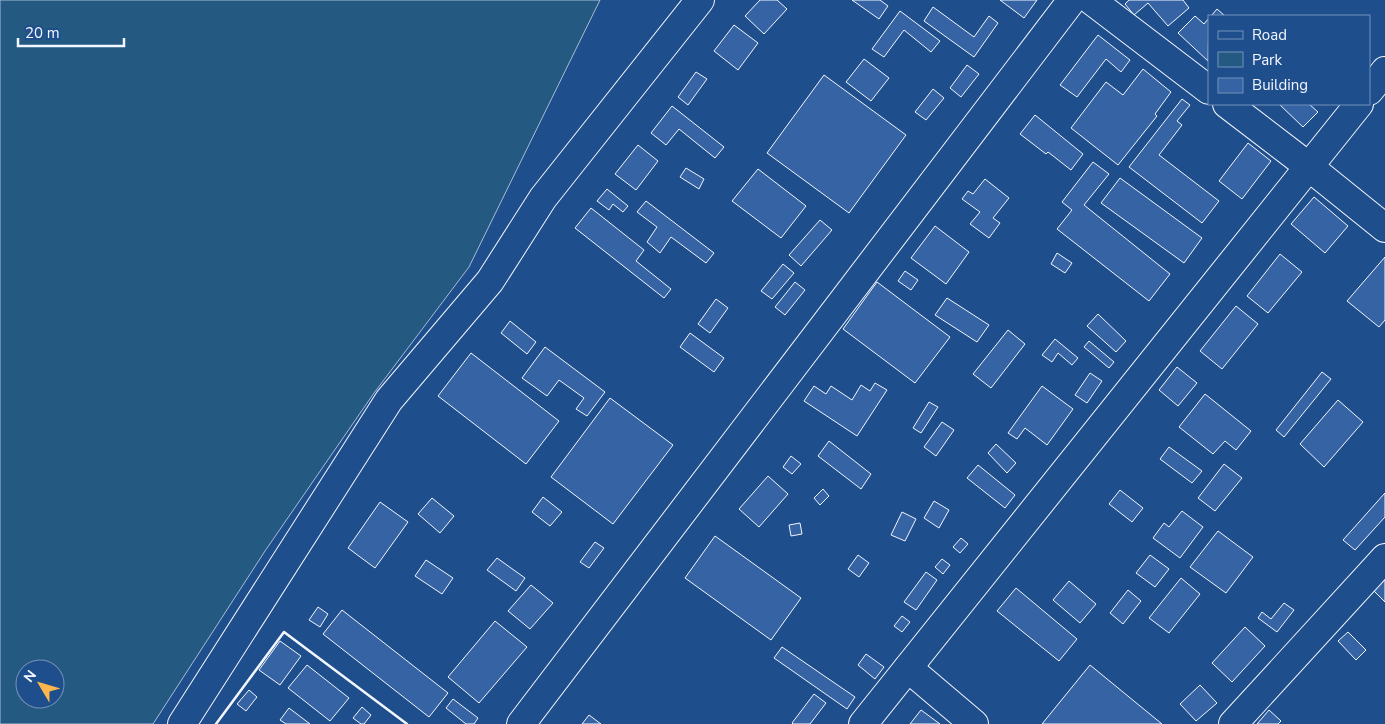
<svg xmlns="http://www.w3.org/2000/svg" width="1385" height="724" font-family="'Nunito Sans',sans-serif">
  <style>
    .green { fill: #245a82; stroke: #a8bbd7; fill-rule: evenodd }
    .building { fill: #3563a3; stroke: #f2f6ff }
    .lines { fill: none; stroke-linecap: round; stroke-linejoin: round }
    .street-casing { stroke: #f2f6ff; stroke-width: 30 }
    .street { stroke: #1f4e8c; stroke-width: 28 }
    .wall { stroke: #f2f6ff; stroke-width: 2.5 }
  </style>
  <rect width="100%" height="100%" fill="#1f4e8c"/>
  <path class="green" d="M0,0H600L469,267L374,393L265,551L153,724H0ZM25,669H55V699H25Z"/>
  <g class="building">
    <path d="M760,0H777L787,9L764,34L745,16Z"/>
    <path d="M852,0H880L888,6L879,19Z"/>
    <path d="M1000,0H1037L1024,18Z"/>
    <path d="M1129,0H1183L1189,8L1168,26L1148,3L1134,15L1125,4Z"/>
    <path d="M933,7L974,37L989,16L998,23L974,57L924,21Z"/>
    <path d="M1217,9L1225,16H1211Z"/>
    <path d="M900,11L940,41L931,52L904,30L884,57L872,49Z"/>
    <path d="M1195,16L1204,24L1209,18L1208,61L1178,33Z"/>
    <path d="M734,25L758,43L738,70L714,51Z"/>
    <path d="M1098,35L1130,60L1121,72L1106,59L1077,97L1060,85Z"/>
    <path d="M864,59L889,78L871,101L846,82Z"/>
    <path d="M967,65L979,74L961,97L950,88Z"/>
    <path d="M1143,69L1171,92L1155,114L1157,116L1118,165L1071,128L1106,82L1123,95Z"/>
    <path d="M696,72L707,79L688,105L678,97Z"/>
    <path d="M824,75L906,135L849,213L767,153Z"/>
    <path d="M933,89L944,98L926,120L915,112Z"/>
    <path d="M1182,99L1190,105L1177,121L1182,125L1159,155L1219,201L1202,223L1129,167Z"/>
    <path d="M1279,104H1309L1318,112L1303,127Z"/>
    <path d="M672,106L724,147L715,158L679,129L666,145L651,133Z"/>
    <path d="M1035,115L1083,154L1071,170L1048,152L1046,154L1020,134Z"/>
    <path d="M1248,143L1271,161L1242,199L1219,181Z"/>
    <path d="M638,145L658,161L636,190L615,174Z"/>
    <path d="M1093,162L1109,174L1084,205L1170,274L1149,301L1057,229L1072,210L1062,202Z"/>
    <path d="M686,168L704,179L699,189L680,177Z"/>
    <path d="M758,169L806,206L781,238L732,201Z"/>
    <path d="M1120,178L1202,238L1184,263L1101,203Z"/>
    <path d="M985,179L1009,198L993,218L1000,223L989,238L970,224L980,212L962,199L968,191L973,194Z"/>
    <path d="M607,189L628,206L623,212L613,204L609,210L597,201Z"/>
    <path d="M1314,197L1348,226L1325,253L1291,224Z"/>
    <path d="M646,201L714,253L706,263L671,237L660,253L647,242L657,227L637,212Z"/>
    <path d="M591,208L644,250L636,261L671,289L664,298L575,228Z"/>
    <path d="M820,220L832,230L801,266L789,255Z"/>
    <path d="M935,226L969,252L946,284L911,258Z"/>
    <path d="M1057,253L1072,263L1065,273L1051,264Z"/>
    <path d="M1280,254L1302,272L1268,313L1247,296Z"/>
    <path d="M1385,257V320L1379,327L1347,301Z"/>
    <path d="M783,264L794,273L772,299L761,291Z"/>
    <path d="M905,271L918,280L911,290L898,281Z"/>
    <path d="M795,282L805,290L785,315L775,307Z"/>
    <path d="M877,282L950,337L915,383L843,329Z"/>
    <path d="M947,298L989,325L977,342L935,315Z"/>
    <path d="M716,299L728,308L710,333L698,324Z"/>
    <path d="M1236,306L1258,324L1222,369L1200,351Z"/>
    <path d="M1098,314L1126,341L1116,352L1087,326Z"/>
    <path d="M510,321L536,342L527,354L501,333Z"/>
    <path d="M1008,330L1025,344L991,388L973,374Z"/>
    <path d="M690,333L724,358L714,372L680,347Z"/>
    <path d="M1055,339L1078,358L1072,365L1058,353L1052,362L1042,355Z"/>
    <path d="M1089,341L1114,362L1109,368L1084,347Z"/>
    <path d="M545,347L605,392L587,416L576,409L584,398L559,380L547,396L522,378Z"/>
    <path d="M471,353L559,421L526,464L438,396Z"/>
    <path d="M1177,367L1197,383L1178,406L1159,390Z"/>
    <path d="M1322,372L1331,379L1284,437L1276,430Z"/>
    <path d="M1090,373L1102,381L1087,403L1075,395Z"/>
    <path d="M875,383L887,390L857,436L804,401L814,386L826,394L831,386L852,400L861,385L870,391Z"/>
    <path d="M1042,386L1073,409L1047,445L1025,428L1017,439L1008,433Z"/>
    <path d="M1205,394L1251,431L1236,450L1225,441L1213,454L1179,427Z"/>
    <path d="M610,398L673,445L613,524L551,477Z"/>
    <path d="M1338,400L1363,422L1324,467L1300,444Z"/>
    <path d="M929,402L938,407L921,433L913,428Z"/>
    <path d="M942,422L954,430L936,456L924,447Z"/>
    <path d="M829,441L871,474L861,489L818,456Z"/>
    <path d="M996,444L1016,463L1007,473L988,453Z"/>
    <path d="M1169,447L1202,471L1192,483L1160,459Z"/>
    <path d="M791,456L801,464L792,474L783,467Z"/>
    <path d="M1224,464L1242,478L1215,511L1198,498Z"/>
    <path d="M978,465L1015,495L1005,508L967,478Z"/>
    <path d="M768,476L788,494L759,527L739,509Z"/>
    <path d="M823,489L829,496L820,505L814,498Z"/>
    <path d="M1120,490L1143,508L1132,522L1109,504Z"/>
    <path d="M1385,493V517L1355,550L1343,540Z"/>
    <path d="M543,497L562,512L550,526L532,512Z"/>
    <path d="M432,498L454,516L440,533L418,514Z"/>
    <path d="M934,501L949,510L939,528L924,518Z"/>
    <path d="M380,502L408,522L375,568L348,548Z"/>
    <path d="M1182,511L1203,527L1180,558L1153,538L1164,523L1169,527Z"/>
    <path d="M902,512L916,519L905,541L891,535Z"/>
    <path d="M800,523L802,534L791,536L789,525Z"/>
    <path d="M1218,531L1253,557L1226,593L1190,567Z"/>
    <path d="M715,536L801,598L771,640L685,578Z"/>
    <path d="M961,538L968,544L960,553L953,547Z"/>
    <path d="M595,542L604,548L589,568L580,562Z"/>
    <path d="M858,555L869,563L859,577L848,569Z"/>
    <path d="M1150,555L1169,569L1155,587L1136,573Z"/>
    <path d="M497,558L525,578L516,591L487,570Z"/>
    <path d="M942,559L950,565L943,574L935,567Z"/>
    <path d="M426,560L453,578L442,594L415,576Z"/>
    <path d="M926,572L937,580L916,610L904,602Z"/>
    <path d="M1385,573V602L1370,587Z"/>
    <path d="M1181,578L1200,594L1169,633L1149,618Z"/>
    <path d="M1069,581L1096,604L1080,623L1053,600Z"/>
    <path d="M531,585L553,603L530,629L508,611Z"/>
    <path d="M1016,588L1077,639L1059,661L997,611Z"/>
    <path d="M1128,590L1141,601L1123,624L1110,613Z"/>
    <path d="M1284,603L1294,610L1277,632L1258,618L1262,612L1271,619Z"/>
    <path d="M318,607L328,614L320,627L309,620Z"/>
    <path d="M342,610L448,693L429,717L323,634Z"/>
    <path d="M902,616L910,622L902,632L894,626Z"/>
    <path d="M495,621L527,647L479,703L448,677Z"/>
    <path d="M1245,627L1265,646L1232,682L1212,663Z"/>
    <path d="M1348,632L1366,650L1356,660L1338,641Z"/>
    <path d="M280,641L301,656L280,685L259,670Z"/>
    <path d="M782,647L855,697L847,709L774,658Z"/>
    <path d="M866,654L884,667L875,679L858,665Z"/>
    <path d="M307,665L349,698L330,721L288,688Z"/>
    <path d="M1090,665L1162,724H1042Z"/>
    <path d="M1200,685L1217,703L1196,721L1180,704Z"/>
    <path d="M249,690L257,697L246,711L237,704Z"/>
    <path d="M814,694L826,703L810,724H793L792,723Z"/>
    <path d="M453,699L478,718L474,724H466L446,708Z"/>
    <path d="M362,707L371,715L364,724H361L353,718Z"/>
    <path d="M289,708L310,724H286L280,720Z"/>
    <path d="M921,710L940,724H910Z"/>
    <path d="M1269,710L1281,721L1278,724H1257Z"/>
    <path d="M589,715L601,724H582Z"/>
  </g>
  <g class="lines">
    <g class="street-casing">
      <g id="street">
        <path d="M1091,0L1209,90"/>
        <path d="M1369,91L1385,71"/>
        <path d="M1227,104L1308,166L1385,228"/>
        <path d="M908,668L974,724"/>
        <path d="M182,724L389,400L490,281L543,198L700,0"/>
        <path d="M521,724L1072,0"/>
        <path d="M863,724L1359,104"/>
        <path d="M1233,724L1385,558"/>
      </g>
    </g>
    <use href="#street" class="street"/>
    <path class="wall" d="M216,724L284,632L407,724"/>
  </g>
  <rect x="1208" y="15" width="162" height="90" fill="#1f4e8c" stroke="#7391ba"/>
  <rect x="1218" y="31" width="25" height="8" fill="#1f4e8c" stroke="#7391ba"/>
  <text x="1252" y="40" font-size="15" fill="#f2f6ff">Road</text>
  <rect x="1218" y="52" width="25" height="15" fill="#245a82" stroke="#7391ba"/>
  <text x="1252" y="65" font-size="15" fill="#f2f6ff">Park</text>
  <rect x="1218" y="78" width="25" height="15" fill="#3563a3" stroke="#7391ba"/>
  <text x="1252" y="90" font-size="15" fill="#f2f6ff">Building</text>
  <g transform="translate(40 684) rotate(308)"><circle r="24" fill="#1f4e8c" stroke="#7391ba"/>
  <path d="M0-4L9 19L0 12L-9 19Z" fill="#ffb74d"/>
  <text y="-8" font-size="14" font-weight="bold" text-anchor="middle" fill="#f2f6ff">N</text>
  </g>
  <path d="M18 38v8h106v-8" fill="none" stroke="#f2f6ff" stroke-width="2.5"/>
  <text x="25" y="38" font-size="15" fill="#f2f6ff" stroke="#1f4e8c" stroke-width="4" paint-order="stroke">20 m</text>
</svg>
